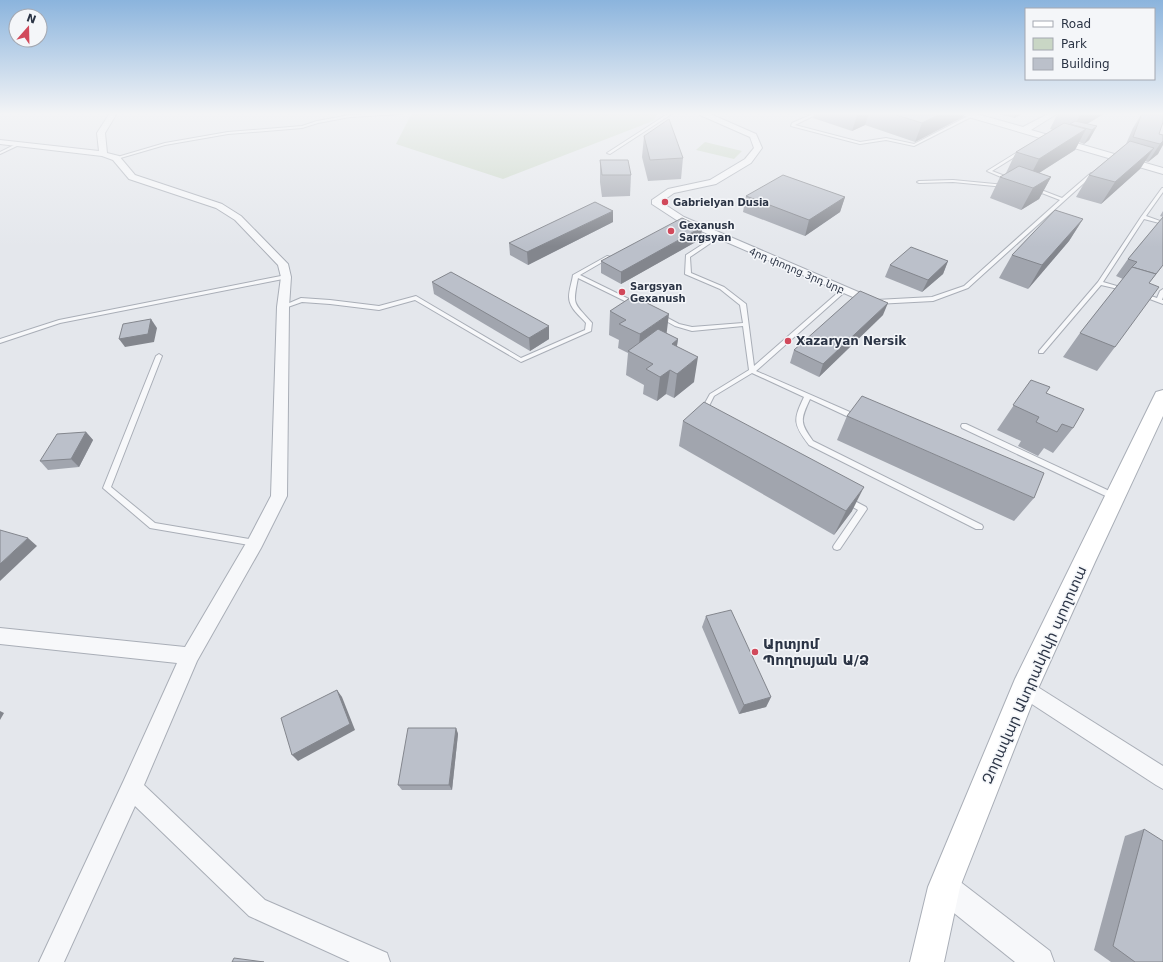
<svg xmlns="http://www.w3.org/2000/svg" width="1163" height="962" font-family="'DejaVu Sans','Noto Sans Armenian',sans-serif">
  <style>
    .green { fill: #c9d6c5 }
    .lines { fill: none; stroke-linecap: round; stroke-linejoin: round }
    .service-casing { stroke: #a9aeb7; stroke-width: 2 }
    .minor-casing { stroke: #a9aeb7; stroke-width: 2 }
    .tertiary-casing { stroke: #a9aeb7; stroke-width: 2 }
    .secondary-casing { stroke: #a9aeb7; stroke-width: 2 }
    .service { fill: #f7f8fa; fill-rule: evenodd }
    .minor { fill: #f7f8fa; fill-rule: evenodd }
    .tertiary { fill: #f7f8fa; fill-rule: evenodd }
    .secondary { fill: #fff; fill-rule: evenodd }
    .wall { fill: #a1a5ae }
    .shaded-wall { fill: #83868d }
    .building { fill: #bbc0ca; stroke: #83868d }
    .poi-dot { fill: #d1495b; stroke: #f4f6f9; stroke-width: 1.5 }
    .labels { text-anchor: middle; stroke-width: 3; stroke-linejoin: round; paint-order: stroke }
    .far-poi-label { font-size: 10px; font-weight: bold; fill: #2b3445; stroke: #f4f6f9; text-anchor: start }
    .far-street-label { font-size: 10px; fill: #2b3445; stroke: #f4f6f9 }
    .poi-label { font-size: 12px; font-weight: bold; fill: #2b3445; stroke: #f4f6f9; text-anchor: start }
    .near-poi-label { font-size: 14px; font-weight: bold; fill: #2b3445; stroke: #f4f6f9; text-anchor: start }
    .near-street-label { font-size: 14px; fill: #2b3445; stroke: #f4f6f9 }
  </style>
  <rect width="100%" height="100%" fill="#e4e7ec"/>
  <g class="green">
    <path d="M412,113H659L653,121L503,179L396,144Z"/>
    <path d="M705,142L742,151L734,159L696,150Z"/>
  </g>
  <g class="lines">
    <g class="service-casing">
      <g id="service">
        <path d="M391,113H403L401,114L350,117L318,123L302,128L228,134L165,145L117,159L114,158L165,143L228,132L302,126L317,121L350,115Z"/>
        <path d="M669,113H673L610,154L607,153Z"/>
        <path d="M815,113H819L795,125L860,142L886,138L914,144L972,114L975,115L914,146L886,140L860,144L791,126L792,123Z"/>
        <path d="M16,144L19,145L0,154V152Z"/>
        <path d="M1021,150L1024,151L992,171L1010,178V180H1008L987,171Z"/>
        <path d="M1091,173L1094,174L968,288L933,301L876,304L873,302L876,300L932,297L964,286L1060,200L1034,190V188H1036L1062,198Z"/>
        <path d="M953,180L1005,185L1007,186L1005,187L953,182L919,183L917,182L919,181Z"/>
        <path d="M1162,188H1163V192L1146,216L1163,222V224L1144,219L1103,282L1127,289V291L1101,285L1043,353H1039V351L1098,282L1141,217Z"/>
        <path d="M717,235L721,236L690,257L691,273L724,287L746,304L754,366L842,289L844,288L847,290L756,371L859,416L860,418L857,420H855L810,399C800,420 800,423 813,441L982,525L983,527L982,529H976L809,445C793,424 793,420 804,397L752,373L714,396L705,414H701L700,412L710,394L749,370L743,326L692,331L675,326L657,316L660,314L662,315L679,324L692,327L743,323L740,305L720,289L685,274L686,255Z"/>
        <path d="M607,256L611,257L580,275L637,303V305H633L578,278C572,307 574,302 592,323L591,331L521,362L415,300L379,310L330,304L302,302L285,308H281L280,307L301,298L330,300L379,306L416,296L521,358L585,330L586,323C580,316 569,308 569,297C569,290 572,282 573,275Z"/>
        <path d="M286,275L289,277L288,278L60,323L0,343V339L59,320Z"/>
        <path d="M1163,289V297L1162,300H1163V304L1139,295L1142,293L1157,298L1160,291Z"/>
        <path d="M159,354L162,356L111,487L155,523L255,540L258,541L259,543L258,545L255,546L150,528L103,488L156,356Z"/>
        <path d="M962,424H966L1118,495L1119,497L1118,499H1112L962,428L961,426Z"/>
        <path d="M847,497L866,507L867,509L840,549L837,550L834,549L833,547L834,545L858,510L844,502L843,500L844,498Z"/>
      </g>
    </g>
    <g class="minor-casing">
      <g id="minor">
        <path d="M110,113H117L105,133L107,153L119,156L135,175L222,204L241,216L288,264L291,277L289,307L287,496L261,548L197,661L144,785L265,900L387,953L390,962H350L249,916L135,806L64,962H39L124,780L177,663L0,644V628L185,647L249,538L271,496L277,307L281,277L278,265L235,220L216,208L129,179L113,160L102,156L0,144V140L99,151L97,133Z"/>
        <path d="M700,113H708L756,134L762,148L751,163L716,184L674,193L661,202L684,217L877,300L879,302L877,304H869L678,221L652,204V200L668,189L710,180L745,159L754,148L750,137L700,115Z"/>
        <path d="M955,113H973L1023,127L1050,113H1058L1031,130L1163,168V174Z"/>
        <path d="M1025,679L1163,766V789L1156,785L1018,695L1015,688L1018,681Z"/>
      </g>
    </g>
    <g class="tertiary-casing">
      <path id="tertiary" d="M944,873L954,877L1050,951L1054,962H1015L934,897L930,887L934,877Z"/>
    </g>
    <g class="secondary-casing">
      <path id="secondary" d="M1163,390V416L1095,562L1037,691L960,887L944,962H910L928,887L1015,679L1154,396L1156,392Z"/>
    </g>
    <use href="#service" class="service"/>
    <use href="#minor" class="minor"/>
    <use href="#tertiary" class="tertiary"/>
    <use href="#secondary" class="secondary"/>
  </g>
  <g class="wall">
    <path d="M799,113H965L963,117L915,142L865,125L852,131L813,118L815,113L806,115Z"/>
    <path d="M995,113H1024L1014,118Z"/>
    <path d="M1058,113H1105L1087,124L1097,126L1089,140L1084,144L1079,142L1075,150L1039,173L1051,177L1039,199L1021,210L990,198L1000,177L1007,173H1006L1016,152L1053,130L1050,129Z"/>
    <path d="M1142,113H1152L1159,134L1163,135L1158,154L1148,162L1145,161L1140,169L1101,204L1076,197L1089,175L1126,144L1133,128Z"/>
    <path d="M644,136L683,158L681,179L648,181L642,157Z"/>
    <path d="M600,160L631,175L630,196L602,197L600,182Z"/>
    <path d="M746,196L845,197L840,212L805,236L743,212Z"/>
    <path d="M1163,211V265L1149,283L1115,347L1097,371L1063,357L1080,333L1123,279L1116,276L1128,259L1163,217L1160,216Z"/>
    <path d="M1083,219L1069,241L1028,289L999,278L1012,255Z"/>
    <path d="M613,222L528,265L510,255L509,243Z"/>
    <path d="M701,239L621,284L601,273V261Z"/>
    <path d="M948,261L943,274L922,292L885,277L890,265Z"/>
    <path d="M432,282L549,339L530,351L434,294Z"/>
    <path d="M610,311L666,333L678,339L677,346L694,382L674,398L666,394L657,401L643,394L644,385L626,375L628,353L618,348L619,340L609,335Z"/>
    <path d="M883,315L819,377L790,363L794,350Z"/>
    <path d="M1031,380L1046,393L1073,428L1053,453L1044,448L1038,456L1018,446L1021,441L997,430Z"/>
    <path d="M847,416L1034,498L1014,521L837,440Z"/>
    <path d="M683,421L852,511L834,535L679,446Z"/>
    <path d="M86,432L93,440L79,467L48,470L40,461Z"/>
    <path d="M706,616L771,697L766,707L739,714L702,627Z"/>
    <path d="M456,728L458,734L452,790H402L398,785Z"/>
    <path d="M1144,829L1163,962H1111L1094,950L1125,836Z"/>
  </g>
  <g class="shaded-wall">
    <path d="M807,113H815L806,115Z"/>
    <path d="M858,113H869L865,125L852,131Z"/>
    <path d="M942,113H965L963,117L915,142L922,123Z"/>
    <path d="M1016,113H1024L1014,118Z"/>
    <path d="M1084,113H1105L1082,127L1075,125L1080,115Z"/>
    <path d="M1097,126L1089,140L1084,144L1092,130Z"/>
    <path d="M1086,129L1075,150L1028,180L1039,159Z"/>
    <path d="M1163,141V145L1158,154L1148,162L1160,144Z"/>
    <path d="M1154,148L1140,169L1101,204L1115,182Z"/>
    <path d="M1051,177L1039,199L1021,210L1033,188Z"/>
    <path d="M845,197L840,212L805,236L809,220Z"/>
    <path d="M613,211V222L528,265L527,252Z"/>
    <path d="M1083,219L1069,241L1028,289L1042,265Z"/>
    <path d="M702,227L701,239L621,284V272Z"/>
    <path d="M948,261L943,274L922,292L928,280Z"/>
    <path d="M888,303L883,315L819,377L823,364Z"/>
    <path d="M669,314L666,338L638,356L640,334Z"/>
    <path d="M151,319L157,328L154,342L125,347L119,339Z"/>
    <path d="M549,326V339L530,351L529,338Z"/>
    <path d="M678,339L674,363L672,344Z"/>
    <path d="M698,357L694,382L674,398L677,374Z"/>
    <path d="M670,370L666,394L657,401L660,377Z"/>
    <path d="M86,432L93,440L79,467L71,459Z"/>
    <path d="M864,487L852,511L834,535L846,511Z"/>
    <path d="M28,538L37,546L0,581V564Z"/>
    <path d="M337,690L342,697L355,730L298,761L292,755Z"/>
    <path d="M771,697L766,707L739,714L744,705Z"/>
    <path d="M0,711L4,713L0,720Z"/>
    <path d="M456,728L458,734L452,790L449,785Z"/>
  </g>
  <g class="building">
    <path d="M890,113H942L922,123Z"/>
    <path d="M1072,113H1084L1080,115Z"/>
    <path d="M1142,113H1152L1163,115V122L1159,134L1163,135V141L1160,144L1133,137Z"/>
    <path d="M669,119L683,158L650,160L644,136Z"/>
    <path d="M1075,121L1097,126L1092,130L1070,124Z"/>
    <path d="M1064,123L1086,129L1039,159L1016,152Z"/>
    <path d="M1130,141L1154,148L1115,182L1089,175Z"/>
    <path d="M600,160H628L631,175H602Z"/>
    <path d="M1019,166L1051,177L1033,188L1000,177Z"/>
    <path d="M783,175L845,197L809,220L746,196Z"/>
    <path d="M595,202L613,211L527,252L509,243Z"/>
    <path d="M1055,210L1083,219L1042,265L1012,255Z"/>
    <path d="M1163,217V265L1156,274L1132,267L1137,262L1128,259Z"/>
    <path d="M682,218L702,227L621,272L601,261Z"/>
    <path d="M911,247L948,261L928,280L890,265Z"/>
    <path d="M1132,267L1156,274L1149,283L1159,287L1115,347L1080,333Z"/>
    <path d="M451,272L549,326L529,338L432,282Z"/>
    <path d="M860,291L888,303L823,364L794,350Z"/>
    <path d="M633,296L669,314L640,334L619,324L626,320L610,311Z"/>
    <path d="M151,319L148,334L119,339L123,324Z"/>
    <path d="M658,329L678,339L672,344L698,357L677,374L670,370L660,377L646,369L653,364L628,351Z"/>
    <path d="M1031,380L1050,387L1046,393L1084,409L1073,428L1062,424L1057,432L1036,422L1039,417L1013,405Z"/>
    <path d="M862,396L1044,473L1034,498L847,416Z"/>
    <path d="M704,402L864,487L846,511L683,421Z"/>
    <path d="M86,432L71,459L40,461L57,434Z"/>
    <path d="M0,530L28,538L0,564Z"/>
    <path d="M731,610L771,697L744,705L706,616Z"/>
    <path d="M337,690L350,724L292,755L281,718Z"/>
    <path d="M408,728H456L449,785H398Z"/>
    <path d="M1144,829L1163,841V962H1135L1113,946Z"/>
    <path d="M234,958L264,962H232Z"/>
  </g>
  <linearGradient id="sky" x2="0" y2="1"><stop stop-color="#8bb4dd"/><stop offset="0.46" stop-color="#f3f4f6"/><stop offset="1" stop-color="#f3f4f6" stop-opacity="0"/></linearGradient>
  <rect width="1163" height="247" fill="url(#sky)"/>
  <g class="poi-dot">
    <circle cx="665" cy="202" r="4"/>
    <circle cx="671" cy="231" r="4"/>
    <circle cx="622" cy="292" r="4"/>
    <circle cx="788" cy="341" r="4"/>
    <circle cx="755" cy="652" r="4"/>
  </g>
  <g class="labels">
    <g class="far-poi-label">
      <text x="673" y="206">Gabrielyan Dusia</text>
      <text x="679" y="229">Gexanush<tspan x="679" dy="12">Sargsyan</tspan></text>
      <text x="630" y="290">Sargsyan<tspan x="630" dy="12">Gexanush</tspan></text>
    </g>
    <g class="far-street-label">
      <text transform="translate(797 270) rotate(23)" y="4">4րդ փողոց 3րդ նրբ</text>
    </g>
    <g class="poi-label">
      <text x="796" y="345">Xazaryan Nersik</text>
    </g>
    <g class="near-poi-label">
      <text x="763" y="649">Արտյոմ<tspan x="763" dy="16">Պողոսյան Ա/Ձ</tspan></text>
    </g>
    <g class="near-street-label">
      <text transform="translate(1034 675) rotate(-66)" y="5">Զորավար Անդրանիկի պողոտա</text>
    </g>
  </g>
  <rect x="1025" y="8" width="130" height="72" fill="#f4f6f9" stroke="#a4a8b1"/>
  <rect x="1033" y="21" width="20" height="6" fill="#ffffff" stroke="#a4a8b1"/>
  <text x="1061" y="28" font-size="12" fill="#2b3445">Road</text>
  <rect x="1033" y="38" width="20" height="12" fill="#c9d6c5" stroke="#a4a8b1"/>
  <text x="1061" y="48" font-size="12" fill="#2b3445">Park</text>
  <rect x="1033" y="58" width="20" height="12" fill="#bbc0ca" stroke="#a4a8b1"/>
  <text x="1061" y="68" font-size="12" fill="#2b3445">Building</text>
  <g transform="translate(28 28) rotate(20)"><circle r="19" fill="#f4f6f9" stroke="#a4a8b1"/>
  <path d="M0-3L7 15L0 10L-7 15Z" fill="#d1495b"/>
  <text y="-6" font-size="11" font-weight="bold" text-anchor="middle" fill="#2b3445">N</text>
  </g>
</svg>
